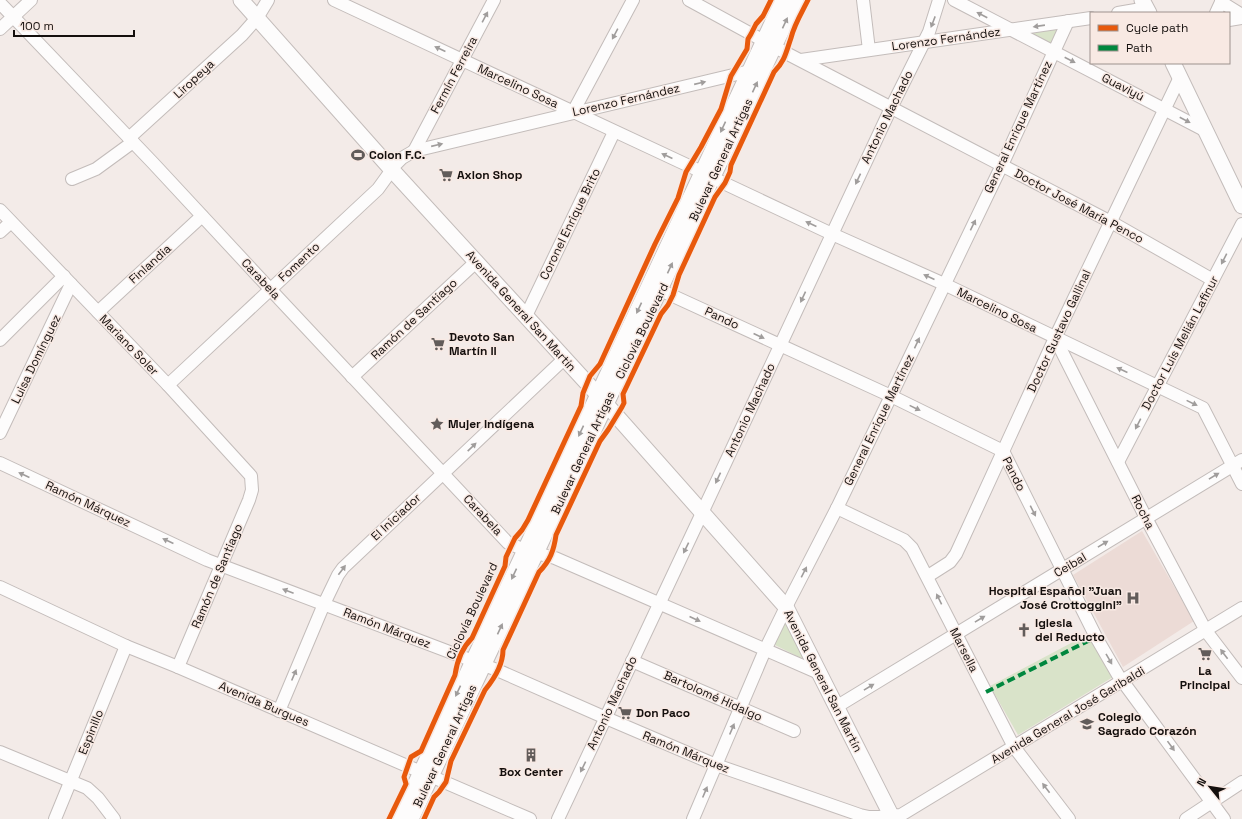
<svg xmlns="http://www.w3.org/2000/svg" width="1242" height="819" font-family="'Space Grotesk',sans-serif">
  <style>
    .built { fill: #ecdbd6 }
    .green { fill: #d9e3c9 }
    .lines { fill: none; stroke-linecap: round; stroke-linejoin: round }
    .minor-casing { stroke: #c3bcba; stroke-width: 14 }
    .major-casing { stroke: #c3bcba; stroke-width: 17 }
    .minor { stroke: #fdfcfc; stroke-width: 12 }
    .major { stroke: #fdfcfc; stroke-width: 15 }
    .quiet { stroke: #00873e; stroke-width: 4; stroke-dasharray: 8 4; stroke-linecap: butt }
    .cycleway-casing { stroke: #f8e9e3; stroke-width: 8 }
    .cycleway { stroke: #e8590c; stroke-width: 5 }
    .oneway { fill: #a09d9c }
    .labels { text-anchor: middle; stroke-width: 3; stroke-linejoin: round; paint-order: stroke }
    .street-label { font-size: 12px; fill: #140f0d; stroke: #f8e9e3 }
    .poi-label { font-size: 12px; font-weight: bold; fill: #140f0d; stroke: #f8e9e3; text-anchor: start }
  </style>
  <rect width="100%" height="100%" fill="#f3ebe8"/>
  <path class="built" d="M1142,531L1194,621L1123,667L1073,575Z"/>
  <g class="green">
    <path d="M1058,29L1052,46L1030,34V31Z"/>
    <path d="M785,621L805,660L773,644Z"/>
    <path d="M1088,634L1113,677L1018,735L990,686Z"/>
  </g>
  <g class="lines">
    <g class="minor-casing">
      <g id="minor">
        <path d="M334,0L702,172"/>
        <path d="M689,0L786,53L1111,222L1213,280"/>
        <path d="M863,0L869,50"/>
        <path d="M954,0L1206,131"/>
        <path d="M1221,2L1242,15"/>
        <path d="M0,3L153,163L270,289L508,543L525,550"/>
        <path d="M1118,13L1147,8"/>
        <path d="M1216,13L1222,0"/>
        <path d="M1229,20L1242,18"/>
        <path d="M0,29L31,0"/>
        <path d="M801,60L1091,18"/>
        <path d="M573,112L633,0"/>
        <path d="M129,138L242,35L257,18L268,0"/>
        <path d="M414,151L494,0"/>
        <path d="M713,178L832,234L944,284L1203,408L1242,484"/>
        <path d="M72,179L96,169L133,142"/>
        <path d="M0,210L168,385L251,476L252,490L249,500L178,667"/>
        <path d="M0,232L11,222"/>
        <path d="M660,290L891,396L1003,451L1096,637L1118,675L1224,819"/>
        <path d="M98,312L202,216"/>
        <path d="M526,316L614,132"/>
        <path d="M1055,338L1146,518L1206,631L1242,678"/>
        <path d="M0,340L64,276"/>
        <path d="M352,377L477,261"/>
        <path d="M168,385L378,189L396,164L402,158L414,151L750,71"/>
        <path d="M0,433L71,284"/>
        <path d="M1118,462L1242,224"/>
        <path d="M0,463L207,560L497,670L606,718L716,765L860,815L869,817H879L901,815L1242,608"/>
        <path d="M837,508L904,540L912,548L1014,747L1069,819"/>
        <path d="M536,553L555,558L819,673"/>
        <path d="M928,576L950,562L956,554L1055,338L1180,77"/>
        <path d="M0,587L126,646L178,667L530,819"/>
        <path d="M632,661L794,731"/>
        <path d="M836,707L1242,460"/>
        <path d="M279,711L324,604L338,575L343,568L564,359"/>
        <path d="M0,752L87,788L98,798L114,819"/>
        <path d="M55,819L126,646"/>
        <path d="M558,819L702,513L891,108L929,32L939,0"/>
        <path d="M693,819L765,650L786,607L837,508L891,396L1002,165L1068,21"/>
        <path d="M1186,819L1242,782"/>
      </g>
    </g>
    <g class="major-casing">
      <g id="major">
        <path d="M241,0L392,170L598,395L786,607L893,819"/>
        <path d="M1142,0L1149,13"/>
        <path d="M1173,63L1242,206"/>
        <path d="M399,819L783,0"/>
        <path d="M411,819L796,0"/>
      </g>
    </g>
    <use href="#minor" class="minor"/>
    <use href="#major" class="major"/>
    <path class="quiet" d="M986,692L1096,637"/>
    <g class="cycleway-casing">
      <g id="cycleway">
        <path d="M389,819L406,784L404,777L411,757L421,751L455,675C457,661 462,648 472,638L505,566L506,557L515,538L522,530L528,520L581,406L583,393L590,376L600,364L655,244L678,198L686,172L701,147L721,109L731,76L747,49L748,39L751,34L756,24L763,16L771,0"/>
        <path d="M424,819L434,797L439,792L446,782L451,761L485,690C494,679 503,664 503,650L539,572C550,561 554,550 556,535L600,441L608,430L622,407L624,403L623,394L661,314L668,305L673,295L679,275L715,197L725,183L730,172L731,165L774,72C785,61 786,52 791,38C794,25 802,12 808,0"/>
      </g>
    </g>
    <use href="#cycleway" class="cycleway"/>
  </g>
  <defs><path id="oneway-solid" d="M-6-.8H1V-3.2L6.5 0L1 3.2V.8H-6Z"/></defs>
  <g class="oneway">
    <use href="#oneway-solid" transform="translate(982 15) rotate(-152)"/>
    <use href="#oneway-solid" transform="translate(485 17) rotate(-62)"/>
    <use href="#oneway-solid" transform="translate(933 22) rotate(111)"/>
    <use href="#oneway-solid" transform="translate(785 23) rotate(-65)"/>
    <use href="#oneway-solid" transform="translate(1039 26) rotate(172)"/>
    <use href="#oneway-solid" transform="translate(615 34) rotate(118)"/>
    <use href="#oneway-solid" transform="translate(440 49) rotate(-155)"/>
    <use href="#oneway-solid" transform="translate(1070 60) rotate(27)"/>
    <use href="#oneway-solid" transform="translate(700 83) rotate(-13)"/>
    <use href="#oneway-solid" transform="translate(755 87) rotate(-65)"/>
    <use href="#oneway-solid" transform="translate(1185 120) rotate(28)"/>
    <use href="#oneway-solid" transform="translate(723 127) rotate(115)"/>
    <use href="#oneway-solid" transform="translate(437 145) rotate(-13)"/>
    <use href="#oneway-solid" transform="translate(667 156) rotate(-155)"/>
    <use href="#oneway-solid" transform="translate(858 179) rotate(115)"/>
    <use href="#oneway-solid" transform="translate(811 224) rotate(-155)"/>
    <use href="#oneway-solid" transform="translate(973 225) rotate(-64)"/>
    <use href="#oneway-solid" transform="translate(1224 259) rotate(117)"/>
    <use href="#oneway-solid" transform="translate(670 268) rotate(-65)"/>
    <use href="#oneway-solid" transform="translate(929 277) rotate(-156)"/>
    <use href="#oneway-solid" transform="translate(803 297) rotate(115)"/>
    <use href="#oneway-solid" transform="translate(639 308) rotate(115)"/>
    <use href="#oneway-solid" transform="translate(759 336) rotate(25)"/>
    <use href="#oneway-solid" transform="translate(917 343) rotate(-65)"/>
    <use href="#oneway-solid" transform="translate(1122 370) rotate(-155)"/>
    <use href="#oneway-solid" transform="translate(1192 403) rotate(26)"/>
    <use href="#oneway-solid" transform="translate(915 408) rotate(26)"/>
    <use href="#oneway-solid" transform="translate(1138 424) rotate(117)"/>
    <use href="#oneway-solid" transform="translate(581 431) rotate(115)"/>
    <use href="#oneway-solid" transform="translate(472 447) rotate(-44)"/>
    <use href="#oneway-solid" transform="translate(24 475) rotate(-155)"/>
    <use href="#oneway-solid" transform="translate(1214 476) rotate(-31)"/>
    <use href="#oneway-solid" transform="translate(718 478) rotate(115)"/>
    <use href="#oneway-solid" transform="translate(1033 511) rotate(63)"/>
    <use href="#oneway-solid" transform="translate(168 541) rotate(-155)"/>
    <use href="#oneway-solid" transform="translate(1103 544) rotate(-31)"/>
    <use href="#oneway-solid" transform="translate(686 548) rotate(116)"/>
    <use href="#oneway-solid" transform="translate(342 570) rotate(-53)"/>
    <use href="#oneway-solid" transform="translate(804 572) rotate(-63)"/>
    <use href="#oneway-solid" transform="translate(514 574) rotate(115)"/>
    <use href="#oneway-solid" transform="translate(288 591) rotate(-159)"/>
    <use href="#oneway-solid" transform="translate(939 599) rotate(-116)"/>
    <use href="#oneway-solid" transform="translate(695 619) rotate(24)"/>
    <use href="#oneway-solid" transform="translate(980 619) rotate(-31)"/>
    <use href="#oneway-solid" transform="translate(500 629) rotate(-65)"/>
    <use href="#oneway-solid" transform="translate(1224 654) rotate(-127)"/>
    <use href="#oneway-solid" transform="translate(1109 659) rotate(60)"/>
    <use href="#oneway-solid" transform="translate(294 675) rotate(-67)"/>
    <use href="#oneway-solid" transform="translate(869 687) rotate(-31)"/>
    <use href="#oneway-solid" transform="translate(458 691) rotate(115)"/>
    <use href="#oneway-solid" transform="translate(732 729) rotate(-67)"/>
    <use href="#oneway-solid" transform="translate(1171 746) rotate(54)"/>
    <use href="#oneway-solid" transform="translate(583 767) rotate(116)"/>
    <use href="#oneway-solid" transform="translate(1046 788) rotate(-127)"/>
    <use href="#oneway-solid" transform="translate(705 792) rotate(-67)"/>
  </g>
  <defs>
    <g id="stadium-bare" transform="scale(1.08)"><path d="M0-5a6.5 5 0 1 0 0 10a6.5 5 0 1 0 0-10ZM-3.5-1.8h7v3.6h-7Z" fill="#625c5a" stroke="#f8e9e3" stroke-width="2.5" paint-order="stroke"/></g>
    <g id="supermarket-bare" transform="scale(1.08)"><path d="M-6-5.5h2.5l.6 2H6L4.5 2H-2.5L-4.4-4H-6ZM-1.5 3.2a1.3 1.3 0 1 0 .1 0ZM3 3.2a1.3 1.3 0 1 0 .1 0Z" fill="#625c5a" stroke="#f8e9e3" stroke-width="2.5" paint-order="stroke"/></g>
    <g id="sight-bare" transform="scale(1.08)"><path d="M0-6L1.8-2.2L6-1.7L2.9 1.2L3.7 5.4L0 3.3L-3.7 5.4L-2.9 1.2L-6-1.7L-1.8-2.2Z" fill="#625c5a" stroke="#f8e9e3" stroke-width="2.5" paint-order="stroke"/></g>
    <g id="hospital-bare" transform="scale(1.08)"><path d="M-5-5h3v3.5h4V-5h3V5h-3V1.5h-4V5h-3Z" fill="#625c5a" stroke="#f8e9e3" stroke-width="2.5" paint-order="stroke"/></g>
    <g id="church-bare" transform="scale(1.08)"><path d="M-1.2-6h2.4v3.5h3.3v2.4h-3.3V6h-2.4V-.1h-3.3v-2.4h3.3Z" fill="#625c5a" stroke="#f8e9e3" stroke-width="2.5" paint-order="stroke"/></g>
    <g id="school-bare" transform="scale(1.08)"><path d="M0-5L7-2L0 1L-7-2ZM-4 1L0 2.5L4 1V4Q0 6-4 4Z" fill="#625c5a" stroke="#f8e9e3" stroke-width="2.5" paint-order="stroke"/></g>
    <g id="building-bare" transform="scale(1.08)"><path d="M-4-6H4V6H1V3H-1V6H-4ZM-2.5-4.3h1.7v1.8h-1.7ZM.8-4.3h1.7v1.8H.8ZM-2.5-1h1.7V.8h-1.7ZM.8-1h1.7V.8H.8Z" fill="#625c5a" stroke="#f8e9e3" stroke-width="2.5" paint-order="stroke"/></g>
  </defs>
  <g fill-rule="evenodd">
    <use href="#stadium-bare" x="358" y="155"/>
    <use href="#supermarket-bare" x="446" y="175"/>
    <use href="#supermarket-bare" x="438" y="344"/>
    <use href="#sight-bare" x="437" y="424"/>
    <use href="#hospital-bare" x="1133" y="598"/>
    <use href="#church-bare" x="1024" y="630"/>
    <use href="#supermarket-bare" x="1205" y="654"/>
    <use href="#supermarket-bare" x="625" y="713"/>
    <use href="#school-bare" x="1087" y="724"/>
    <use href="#building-bare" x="531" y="755"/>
  </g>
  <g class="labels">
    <g class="street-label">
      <text transform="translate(946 39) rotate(-8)" y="4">Lorenzo Fernández</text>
      <text transform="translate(454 75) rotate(-62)" y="4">Fermín Ferreira</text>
      <text transform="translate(194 79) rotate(-43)" y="4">Liropeya</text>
      <text transform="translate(518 86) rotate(25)" y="4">Marcelino Sosa</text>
      <text transform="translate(1123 87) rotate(27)" y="4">Guaviyú</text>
      <text transform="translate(626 100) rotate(-13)" y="4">Lorenzo Fernández</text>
      <text transform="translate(887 117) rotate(-64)" y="4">Antonio Machado</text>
      <text transform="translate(1018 127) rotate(-65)" y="4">General Enrique Martínez</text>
      <text transform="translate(721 160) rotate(-65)" y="4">Bulevar General Artigas</text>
      <text transform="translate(1079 206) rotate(28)" y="4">Doctor José María Penco</text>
      <text transform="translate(570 224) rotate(-64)" y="4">Coronel Enrique Brito</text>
      <text transform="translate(299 262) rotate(-43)" y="4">Fomento</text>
      <text transform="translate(150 264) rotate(-42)" y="4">Finlandia</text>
      <text transform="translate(261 279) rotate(47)" y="4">Carabela</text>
      <text transform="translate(997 310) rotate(26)" y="4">Marcelino Sosa</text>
      <text transform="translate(521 311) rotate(48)" y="4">Avenida General San Martín</text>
      <text transform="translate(722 318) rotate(25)" y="4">Pando</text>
      <text transform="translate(414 319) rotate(-43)" y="4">Ramón de Santiago</text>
      <text transform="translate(642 331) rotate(-64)" y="4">Ciclovía Boulevard</text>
      <text transform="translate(1059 331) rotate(-65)" y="4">Doctor Gustavo Gallinal</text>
      <text transform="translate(1180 343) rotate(-62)" y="4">Doctor Luis Melián Lafinur</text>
      <text transform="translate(129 345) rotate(46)" y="4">Mariano Soler</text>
      <text transform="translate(36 359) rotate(-64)" y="4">Luisa Domínguez</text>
      <text transform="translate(750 410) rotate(-65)" y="4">Antonio Machado</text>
      <text transform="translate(879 420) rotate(-64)" y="4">General Enrique Martínez</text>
      <text transform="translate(583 453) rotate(-65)" y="4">Bulevar General Artigas</text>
      <text transform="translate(1014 474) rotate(63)" y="4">Pando</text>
      <text transform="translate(88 504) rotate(25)" y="4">Ramón Márquez</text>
      <text transform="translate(1143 512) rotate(63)" y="4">Rocha</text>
      <text transform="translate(483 515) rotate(47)" y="4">Carabela</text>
      <text transform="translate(396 517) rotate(-43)" y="4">El Iniciador</text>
      <text transform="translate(1070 565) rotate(-31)" y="4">Ceibal</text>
      <text transform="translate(217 576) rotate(-67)" y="4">Ramón de Santiago</text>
      <text transform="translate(472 611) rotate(-65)" y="4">Ciclovía Boulevard</text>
      <text transform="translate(387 628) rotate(21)" y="4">Ramón Márquez</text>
      <text transform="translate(964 650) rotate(63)" y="4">Marsella</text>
      <text transform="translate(823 681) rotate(63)" y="4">Avenida General San Martín</text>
      <text transform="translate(713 696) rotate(24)" y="4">Bartolomé Hidalgo</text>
      <text transform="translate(612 703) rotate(-65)" y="4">Antonio Machado</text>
      <text transform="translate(264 704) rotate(23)" y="4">Avenida Burgues</text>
      <text transform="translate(1068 715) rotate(-31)" y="4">Avenida General José Garibaldi</text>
      <text transform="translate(91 732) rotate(-68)" y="4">Espinillo</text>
      <text transform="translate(445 746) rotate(-65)" y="4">Bulevar General Artigas</text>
      <text transform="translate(686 752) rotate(22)" y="4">Ramón Márquez</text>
    </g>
    <g class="poi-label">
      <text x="369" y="159">Colon F.C.</text>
      <text x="457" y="179">Axion Shop</text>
      <text x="449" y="341">Devoto San<tspan x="449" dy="14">Martín II</tspan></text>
      <text x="448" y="428">Mujer Indígena</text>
      <text x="1122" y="595" text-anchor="end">Hospital Español "Juan<tspan x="1122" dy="14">José Crottoggini"</tspan></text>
      <text x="1035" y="627">Iglesia<tspan x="1035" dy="14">del Reducto</tspan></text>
      <text x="1205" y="675" text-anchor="middle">La<tspan x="1205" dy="14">Principal</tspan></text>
      <text x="636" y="717">Don Paco</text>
      <text x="1098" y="721">Colegio<tspan x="1098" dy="14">Sagrado Corazón</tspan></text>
      <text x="531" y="776" text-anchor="middle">Box Center</text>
    </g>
  </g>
  <rect x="1090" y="12" width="140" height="52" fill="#f8e9e3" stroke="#9d928d"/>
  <rect x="1098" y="25" width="20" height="6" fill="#e8590c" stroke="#9d928d"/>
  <text x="1126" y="32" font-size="12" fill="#140f0d">Cycle path</text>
  <rect x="1098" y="45" width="20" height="6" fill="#00873e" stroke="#9d928d"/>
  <text x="1126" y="52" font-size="12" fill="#140f0d">Path</text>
  <g transform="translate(1210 787) rotate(300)" stroke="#f8e9e3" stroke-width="3" paint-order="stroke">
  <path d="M0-3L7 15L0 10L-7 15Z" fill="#140f0d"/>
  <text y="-6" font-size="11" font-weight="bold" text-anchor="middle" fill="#140f0d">N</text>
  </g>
  <path d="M14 30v6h120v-6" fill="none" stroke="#140f0d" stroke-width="2"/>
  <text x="20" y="30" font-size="12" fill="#140f0d" stroke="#f8e9e3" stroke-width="3" paint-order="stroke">100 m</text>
</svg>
